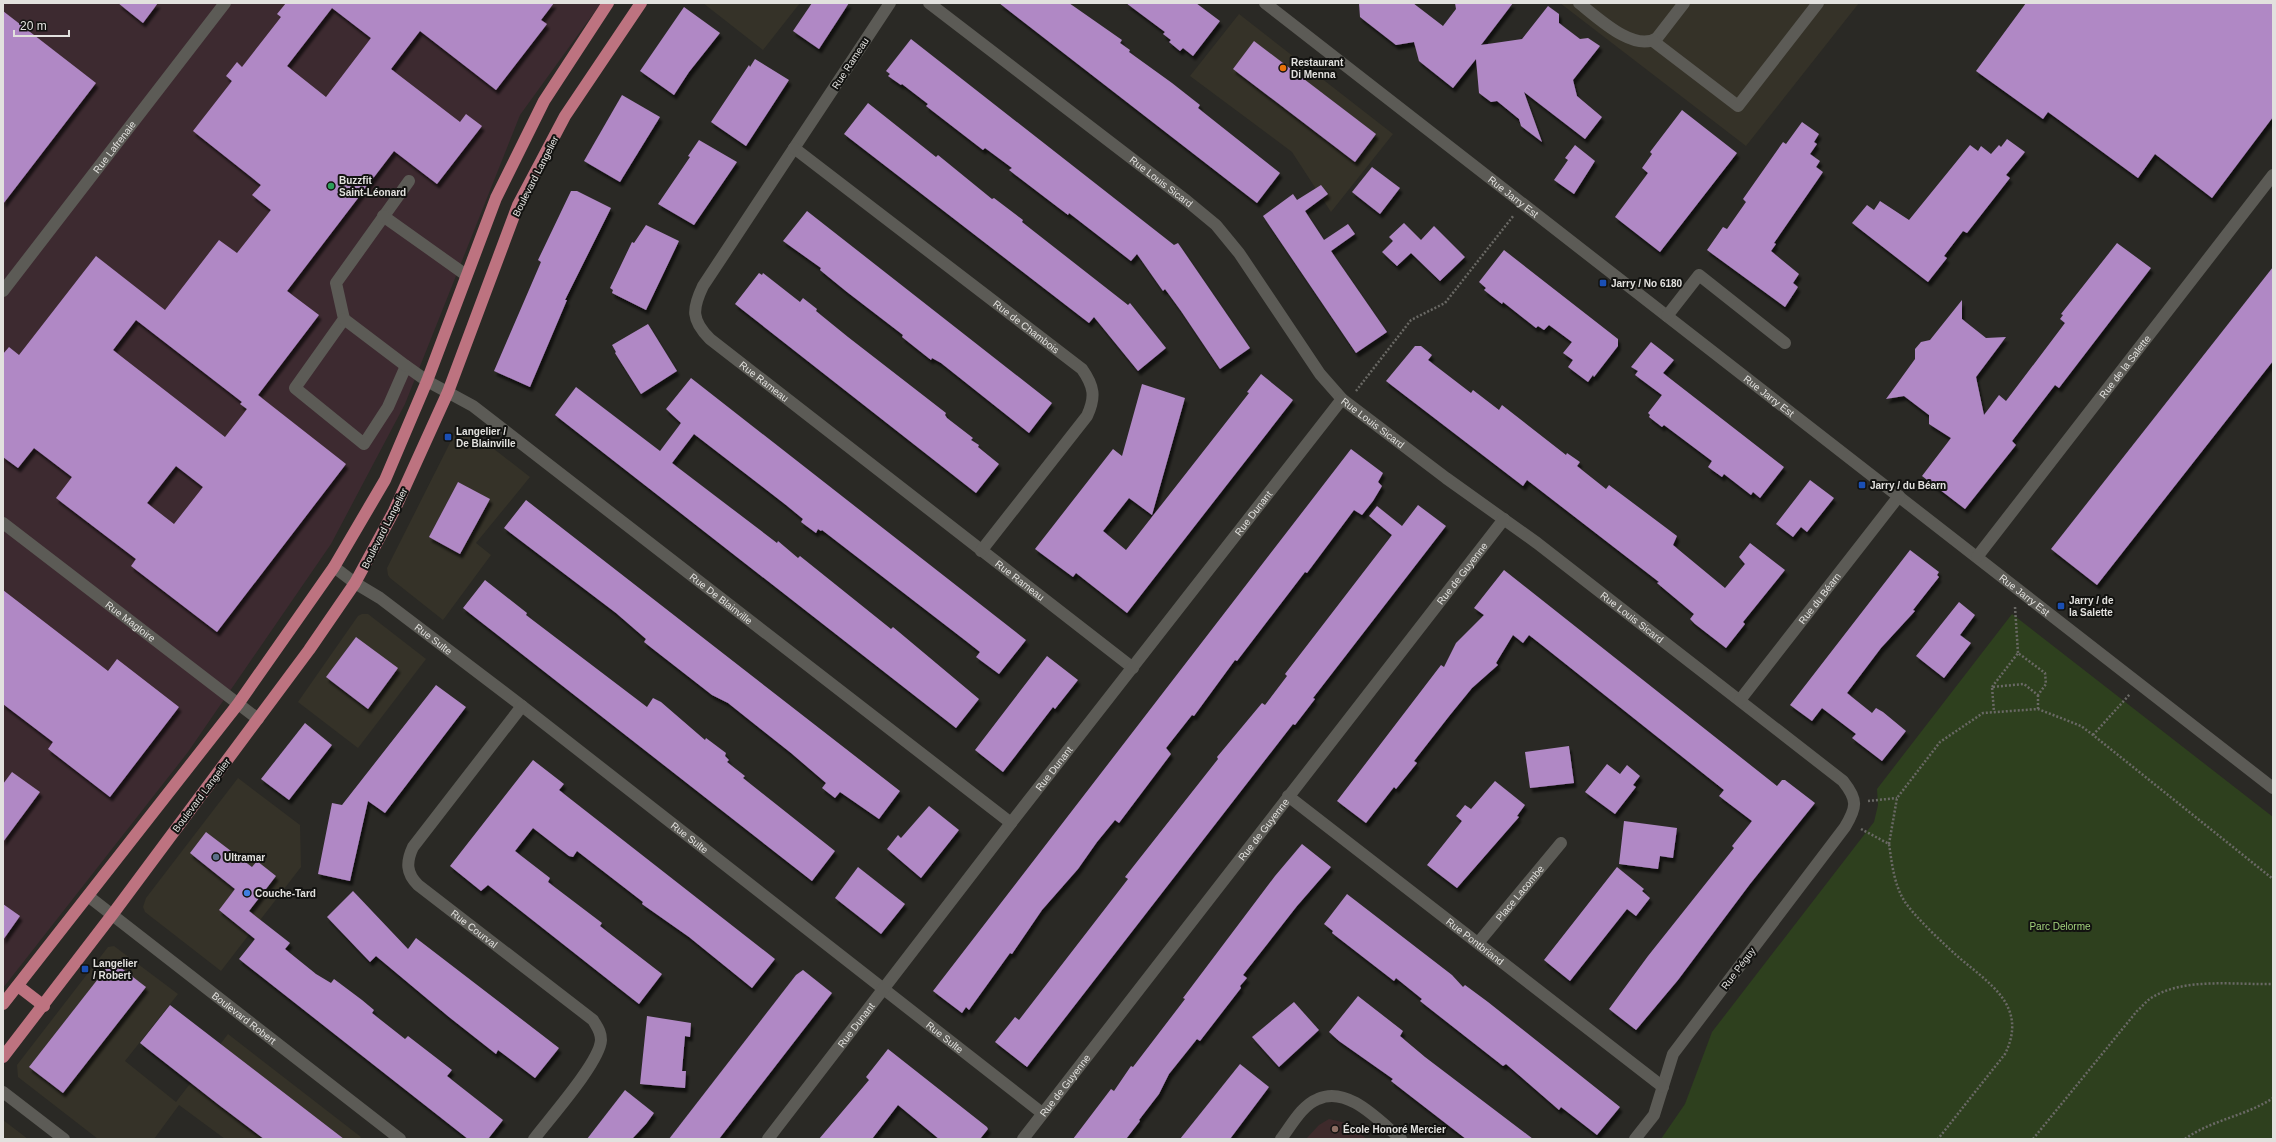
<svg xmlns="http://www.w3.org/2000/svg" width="2276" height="1142" font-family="Helvetica,sans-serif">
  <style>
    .built { fill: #353228 }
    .industrial { fill: #3d2a30 }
    .education { fill: #3e2a2b }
    .green { fill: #2e401e }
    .building { fill: #b088c5; fill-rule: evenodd; filter: url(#shadow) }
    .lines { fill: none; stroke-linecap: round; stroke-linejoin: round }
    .path { stroke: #6a6965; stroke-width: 2.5; stroke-dasharray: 2 2; stroke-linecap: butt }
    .minor { stroke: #5c5b56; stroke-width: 12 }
    .major { stroke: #bd7380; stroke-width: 12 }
    .food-dot { fill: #e8710a; stroke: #121210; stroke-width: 1.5 }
    .leisure-dot { fill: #2e9e5b; stroke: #121210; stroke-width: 1.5 }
    .transit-dot { fill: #1a4fb4; stroke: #121210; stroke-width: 1.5 }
    .service-dot { fill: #5c6f8a; stroke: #121210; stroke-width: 1.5 }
    .shop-dot { fill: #3f7fe0; stroke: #121210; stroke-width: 1.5 }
    .education-dot { fill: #8d6e63; stroke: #121210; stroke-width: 1.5 }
    .labels { text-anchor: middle; stroke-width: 4; stroke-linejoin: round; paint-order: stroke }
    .poi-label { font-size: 10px; font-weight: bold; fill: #e2e1de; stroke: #121210; text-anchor: start }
    .street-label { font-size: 10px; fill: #e2e1de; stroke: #121210 }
    .park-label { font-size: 10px; fill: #a3d37c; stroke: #121210 }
  </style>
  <defs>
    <filter id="shadow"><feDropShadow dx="2.5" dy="4.5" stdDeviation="1" flood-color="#0009"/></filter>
  </defs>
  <rect width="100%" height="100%" fill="#2a2925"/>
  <g class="built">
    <path d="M703,3H800L763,50Z"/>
    <path d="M1560,3H1859L1746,146Z"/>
    <path d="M1239,14L1393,134L1331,212L1292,152L1190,76Z"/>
    <path d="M462,428L471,431L530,477L476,543L491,555L443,620L390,578L388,575L387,568L456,431Z"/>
    <path d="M362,614H368L426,659L358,748L298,702L358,616Z"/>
    <path d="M238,778L300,825L301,867L221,971L145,912L143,907L146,898Z"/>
    <path d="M114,946L178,994L125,1061L176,1102L228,1034L361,1137L359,1139H225L179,1105L154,1139H98L18,1077L17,1065L108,947Z"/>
    <path d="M3,1120L28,1139H3Z"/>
  </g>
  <path class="industrial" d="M3,3H601L520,115L405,404L331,544L188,752L3,988Z"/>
  <path class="education" d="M1329,1119L1346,1123L1367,1139H1306L1319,1125Z"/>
  <path class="green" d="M2012,614L2273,817V1139H1661L1685,1104L1712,1032L1874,822L1878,805L1877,789Z"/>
  <g class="building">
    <path d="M118,3H158L143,23Z"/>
    <path d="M286,3H554L541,20L547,24L496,90L420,31L391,69L460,122L466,114L482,126L437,184L394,151L287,291L319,315L258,395L346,464L217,632L131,566L136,559L56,498L72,477L34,448L18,468L3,457V354L9,347L19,355L96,256L165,310L219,240L237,253L271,210L252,195L261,185L193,131L232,81L226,76L237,62L242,67L281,17L277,14ZM332,8L371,38L326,97L287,66ZM136,320L242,402L240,404L247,409L225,437L113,350ZM176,466L203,487L174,524L147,503Z"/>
    <path d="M812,3H849L819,49L793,31Z"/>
    <path d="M999,3H1069L1122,40L1120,43L1130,50L1129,52L1172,83L1200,105L1198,108L1280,173L1257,203Z"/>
    <path d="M1126,3H1196L1220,21L1193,56L1183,48L1180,51L1169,42L1171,40L1163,34L1165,32Z"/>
    <path d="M1359,3H1413L1443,26L1456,9L1455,3H1513L1481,45L1522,39L1548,6L1559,14V23L1580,39L1588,38L1600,46L1573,80L1577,96L1602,117L1585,139L1524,92L1542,142L1521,126L1519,119L1497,101L1491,102L1479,93L1476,59L1453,88L1419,61L1414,42L1396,45L1360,17Z"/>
    <path d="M2026,3H2273V117L2212,198L2155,154L2138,178L2048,112L2043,119L1976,71Z"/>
    <path d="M684,7L720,33L689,72L674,95L640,71Z"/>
    <path d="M3,11L96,83L3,204Z"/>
    <path d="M911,39L1174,245L1178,243L1250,348L1220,369L1181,311L1165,289L1163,291L1137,254L1131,261L1069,213L1068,215L1009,170L1012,168L985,148L983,150L926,106L928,104L902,84L901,85L888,76L890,74L886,71Z"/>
    <path d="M1254,41L1376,134L1355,162L1233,69Z"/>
    <path d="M755,59L789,80L746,146L711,122L749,65L750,67Z"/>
    <path d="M622,95L660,117L620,182L584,161Z"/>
    <path d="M868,103L936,157L938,155L992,199L994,198L1023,220L1022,222L1128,305L1130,303L1166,348L1138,371L1094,317L1089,323L844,134Z"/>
    <path d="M1682,110L1737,153L1660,252L1615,217L1648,173L1642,168L1652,154L1650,152Z"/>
    <path d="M1802,122L1819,134L1814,142L1817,144L1810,154L1820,161L1816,167L1823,172L1774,243L1776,244L1771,251L1799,274L1793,283L1798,287L1785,307L1707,250L1723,227L1727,229L1746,202L1743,199L1783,142L1786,144Z"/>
    <path d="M2007,139L2025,152L2006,175L2010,178L1967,233L1963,231L1944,256L1947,258L1928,282L1852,223L1867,205L1874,210L1880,201L1909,220L1970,145L1978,151L1981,146L1991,154L1999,145L2001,147Z"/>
    <path d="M699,140L737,162L694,225L658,204L690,157L688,156Z"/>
    <path d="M1575,145L1595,161L1574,194L1554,180L1568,160L1565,158Z"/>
    <path d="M1372,167L1400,188L1380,214L1352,192Z"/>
    <path d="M1321,185L1328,194L1305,211L1324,240L1348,224L1355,234L1331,251L1387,332L1356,353L1263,216L1293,194L1297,200Z"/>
    <path d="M571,191H577L611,208L565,300H567L530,387L494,371L541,262L538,260Z"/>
    <path d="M807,211L1052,403L1029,433L941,363L932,358L931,360L902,337L903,335L847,292L820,270L821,268L783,241Z"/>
    <path d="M1404,223L1421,240L1434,226L1465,257L1440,281L1411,253L1397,266L1382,252L1393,241L1389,237Z"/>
    <path d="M646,225L679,241L646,310L612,293L613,290L610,288L632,242L634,243Z"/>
    <path d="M2117,243L2151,268L2059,388L2055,385L2012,441L2016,445L1965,509L1922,476L1951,438L1929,424V415L1904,396L1886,399L1915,359V349L1921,342L1930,340L1962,300V319L1986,338L2006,337L1976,377L1984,415L1999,395L2006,401L2065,323L2060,319L2063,315L2061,314Z"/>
    <path d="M1504,250L1618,339V346L1594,377L1593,375L1588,382L1568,367L1573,360L1563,353L1572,342L1549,325L1544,330L1538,326L1536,328L1503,302L1502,304L1484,290L1486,288L1479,282Z"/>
    <path d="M2273,267V361L2097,585L2051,549Z"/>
    <path d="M759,273L762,275L763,273L800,302L803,298L817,309L816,311L848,337L946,413L945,415L947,418L973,438L971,440L979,445L978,447L999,464L976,493L735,304Z"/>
    <path d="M648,324L677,371L641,394L615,353L616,352L612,345Z"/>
    <path d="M1651,342L1674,360L1663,373L1784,467L1760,498L1753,492L1751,495L1724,474L1722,477L1708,467L1712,461L1664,425L1662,427L1649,417L1650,415L1648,413L1662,395L1635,375L1638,371L1631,367Z"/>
    <path d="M1415,346H1421L1432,355L1428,360L1471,393L1473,390L1499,410L1502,405L1566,455L1567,453L1580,462L1577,466L1606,489L1609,485L1677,536L1673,545L1725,588L1745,564L1739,557L1750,543L1785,570L1743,622L1745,624L1726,648L1695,624L1690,619L1694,614L1657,583L1659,582L1527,480L1523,486L1386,381Z"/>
    <path d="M1261,374L1293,400L1127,613L1076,573L1073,577L1035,549L1113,449L1122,456L1142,384L1185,398L1152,515L1129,498L1103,531L1126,550L1249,393L1247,392Z"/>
    <path d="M691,378L1026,640L999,674L976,657L980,652L966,641L822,530L821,531L818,529L816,533L801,522L803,519L786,505L694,434L672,463L777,543L778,541L798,558L800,556L891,629L893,627L979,699L956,728L555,415L576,387L660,451L681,423L666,409Z"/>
    <path d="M1351,449L1383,473L1378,482L1382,486L1373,501L1362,515L1354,510L1307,573L1305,572L1237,661L1235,660L1194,716L1192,715L1166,748L1171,754L1119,823L1115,820L1097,842L1078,869L1042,910L1012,954L1010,953L969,1010L966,1007L962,1013L933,991Z"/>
    <path d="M1810,480L1834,498L1807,532L1801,527L1793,537L1776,524Z"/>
    <path d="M458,482L490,499L460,554L429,537Z"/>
    <path d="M526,500L900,791L879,819L840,792L835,798L822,788L826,783L791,753L728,703L712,695L644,642L646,639L616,613L504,528Z"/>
    <path d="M1418,505L1446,526L1313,698L1315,699L1295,725L1293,724L1027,1067L995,1042L1015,1017L1019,1020L1128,879L1125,877L1218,759L1217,757L1262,703L1265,705L1287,676L1285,674L1392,535L1369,516L1377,506L1402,526Z"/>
    <path d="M1910,550L1939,572L1937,575L1939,577L1913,610L1915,611L1881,648L1847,693L1872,713L1876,708L1883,712L1906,731L1882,761L1852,738L1856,734L1822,708L1812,721L1790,705Z"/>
    <path d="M1504,570L1777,786L1782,780H1785L1815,803L1750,884L1678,980L1636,1030L1609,1009L1648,956L1734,848L1732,846L1752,821L1719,796L1724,790L1543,646L1529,635L1523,643L1513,635L1496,663L1498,665L1472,688L1450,715L1414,761L1417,763L1396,789L1394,787L1366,823L1337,801L1441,665L1444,667L1456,643L1484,615L1474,608Z"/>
    <path d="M485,580L527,613L526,615L647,707L653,698L661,702L705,740L706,738L726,753L725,756L729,760L727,762L745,776L743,778L835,851L812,881L463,608Z"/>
    <path d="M3,590L108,671L117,659L179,707L110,797L48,749L53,742L3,704Z"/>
    <path d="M1959,602L1975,615L1960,635L1971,643L1944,678L1916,656Z"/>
    <path d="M356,637L398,668L368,709L326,677Z"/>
    <path d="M1047,656L1078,680L1055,709L1053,707L1003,772L975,750Z"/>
    <path d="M436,685L466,707L385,813L368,801L350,881L318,874L332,803L342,805Z"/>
    <path d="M305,723L332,745L289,800L261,779Z"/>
    <path d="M1569,746L1574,783L1530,788L1525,752Z"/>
    <path d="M533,760L564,784L559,790L775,959L752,988L689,937L642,904L643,902L577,851L573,857L569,856L533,828L515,851L550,878L548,882L602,923L600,926L662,974L639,1004L488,885L481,891L450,866Z"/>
    <path d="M1607,764L1620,774L1627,765L1640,776L1633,785L1636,787L1615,814L1585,792Z"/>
    <path d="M12,772L40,792L3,842V784Z"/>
    <path d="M1495,781L1525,805L1517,816L1519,817L1457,888L1427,865L1462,821L1456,816L1465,805L1471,809Z"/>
    <path d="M929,806L959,830L921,878L887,849L898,835L901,838Z"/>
    <path d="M1624,821L1677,828L1673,858L1660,856L1658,869L1619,864Z"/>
    <path d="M206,832L252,867L257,861L276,876L249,911L290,943L285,949L316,974L331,983L334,979L362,1000L374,1010L372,1013L405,1039L408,1036L452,1070L447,1076L503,1120L488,1139H468L239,959L255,939L219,910L235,889L190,853Z"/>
    <path d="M1302,844L1331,867L1297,906L1243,975L1247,978L1240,986L1241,988L1200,1041L1197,1039L1169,1074L1159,1094L1139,1120L1140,1121L1126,1139H1073L1111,1089L1114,1091L1131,1066L1133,1067L1185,999L1183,998L1275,876Z"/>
    <path d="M858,867L905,904L881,934L835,898Z"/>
    <path d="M1617,867L1644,889L1642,891L1650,898L1636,916L1627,909L1570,981L1544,960Z"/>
    <path d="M353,891L408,949L416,938L559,1048L535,1078L498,1050L496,1054L449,1017L376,956L370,962L327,917Z"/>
    <path d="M1347,894L1452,975L1463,987L1465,985L1488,1002L1620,1107L1597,1135L1561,1107L1559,1110L1506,1064L1503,1066L1420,1001L1422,999L1396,978L1394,981L1332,933L1333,931L1324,924Z"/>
    <path d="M3,904L20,916L3,940Z"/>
    <path d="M112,961L146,987L63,1093L29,1067Z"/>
    <path d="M803,970L832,993L719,1139H669L796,975Z"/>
    <path d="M1358,996L1403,1031L1400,1036L1425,1057L1533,1139H1466L1391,1081L1393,1079L1339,1041L1329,1032Z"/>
    <path d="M1294,1002L1319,1030L1279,1067L1252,1037Z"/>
    <path d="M170,1005L318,1119L344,1139H264L219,1105L140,1043Z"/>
    <path d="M647,1016L691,1023L690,1037L685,1036L682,1071H686L685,1088L640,1084Z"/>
    <path d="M888,1049L987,1127L988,1129L980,1139H939L898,1105L872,1139H819L869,1080L866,1077Z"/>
    <path d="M1240,1064L1269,1087L1230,1139H1180Z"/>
    <path d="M625,1090L654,1113L646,1124L632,1139H587Z"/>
  </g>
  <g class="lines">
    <g class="path">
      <path d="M1356,391L1411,320L1445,303L1514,215"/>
      <path d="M2015,607L2018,653"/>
      <path d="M1992,687L2018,653L2045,673L2046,684L2038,695L2024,684L1992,687L1994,712"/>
      <path d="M2038,695V709"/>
      <path d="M2093,735L2130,694"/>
      <path d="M1868,801L1897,798"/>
      <path d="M1861,829L1889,844C1892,864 1894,885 1905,902C1916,918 1942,942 1956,955C1988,983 2029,1005 2005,1054L1938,1139"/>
      <path d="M1889,844L1897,798L1940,742L1983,713L2038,709L2081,726L2093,735L2273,879"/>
      <path d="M2033,1139L2137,1011C2142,1007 2146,1001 2151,998C2184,977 2235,985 2273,984"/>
      <path d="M2185,1139C2211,1120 2246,1116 2273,1098"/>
    </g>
    <g class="minor">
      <path id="s1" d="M890,3L703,286C692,309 691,320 710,339L1133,668"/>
      <path id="s2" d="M929,3L1187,201L1216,225L1239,253L1320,374L1342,399L1446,478L1537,543L1843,781C1858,800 1857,807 1845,827L1673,1054L1654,1115L1635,1139"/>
      <path id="s3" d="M1265,3L2273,788"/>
      <path d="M1579,3C1597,17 1634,53 1657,38L1684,3"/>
      <path d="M1653,41L1738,106L1818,3"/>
      <path id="s4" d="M794,148L1082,369C1094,386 1096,397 1087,416L981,551"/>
      <path id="s5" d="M409,181L336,283L344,319L295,388L364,444L388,407L406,366L427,381L473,406L1011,823"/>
      <path d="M383,216L466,275"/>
      <path id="s6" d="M3,291L225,3"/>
      <path d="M1667,316L1699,275L1785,343"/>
      <path d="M344,319L406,366"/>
      <path id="s7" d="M3,523L258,719"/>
      <path id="s8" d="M1977,557L2273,175"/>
      <path id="s9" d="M334,567L355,583L380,598L522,706L1042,1113"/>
      <path id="s10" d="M1740,700L1899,496"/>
      <path id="s11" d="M522,706L413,847C406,862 406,873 418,885L593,1020C597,1027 601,1031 601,1040C600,1062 549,1119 534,1139"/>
      <path id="s12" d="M1288,796L1663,1087"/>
      <path id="s13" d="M88,896L400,1139"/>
      <path id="s14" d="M1478,943L1561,843"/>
      <path d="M3,1092L64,1139"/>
      <path id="s15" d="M768,1139L1011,823L1342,399"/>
      <path id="s16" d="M1023,1139L1504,519"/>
      <path d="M1281,1139C1291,1126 1302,1105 1318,1099C1348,1085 1380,1122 1401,1139"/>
    </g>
    <g class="major">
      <path d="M18,986L44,1006"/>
      <path d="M3,1004L238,704L334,567L385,480L427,381L496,198L544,101L608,3"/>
      <path d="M3,1057L112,915L309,650L355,583L394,511L448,392L518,205L565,116L641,3"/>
    </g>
  </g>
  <circle class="food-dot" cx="1283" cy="68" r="4"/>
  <circle class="leisure-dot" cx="331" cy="186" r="4"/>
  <g class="transit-dot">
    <rect x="1599" y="279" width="8" height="8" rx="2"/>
    <rect x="444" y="433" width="8" height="8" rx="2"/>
    <rect x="1858" y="481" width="8" height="8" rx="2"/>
    <rect x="2057" y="602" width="8" height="8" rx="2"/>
    <rect x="81" y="965" width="8" height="8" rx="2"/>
  </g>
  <circle class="service-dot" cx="216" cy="857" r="4"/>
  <circle class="shop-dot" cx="247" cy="893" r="4"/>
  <circle class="education-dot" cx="1335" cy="1129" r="4"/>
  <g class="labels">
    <g class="poi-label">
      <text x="1291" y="66">Restaurant<tspan x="1291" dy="12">Di Menna</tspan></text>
      <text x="339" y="184">Buzzfit<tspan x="339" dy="12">Saint-Léonard</tspan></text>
      <text x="1611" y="287">Jarry / No 6180</text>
      <text x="456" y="435">Langelier /<tspan x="456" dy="12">De Blainville</tspan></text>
      <text x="1870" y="489">Jarry / du Béarn</text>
      <text x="2069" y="604">Jarry / de<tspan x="2069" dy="12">la Salette</tspan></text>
      <text x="224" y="861">Ultramar</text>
      <text x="255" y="897">Couche-Tard</text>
      <text x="93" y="967">Langelier<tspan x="93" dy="12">/ Robert</tspan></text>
      <text x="1343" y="1133">École Honoré Mercier</text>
    </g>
    <g class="street-label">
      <text transform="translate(850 63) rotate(-57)" y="4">Rue Rameau</text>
      <text dy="4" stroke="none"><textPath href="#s6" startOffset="182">Rue Lafrenaie</textPath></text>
      <text transform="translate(535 176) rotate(-63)" y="4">Boulevard Langelier</text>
      <text dy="4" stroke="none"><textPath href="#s2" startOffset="293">Rue Louis Sicard</textPath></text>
      <text dy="4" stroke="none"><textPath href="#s3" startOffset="315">Rue Jarry Est</textPath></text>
      <text dy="4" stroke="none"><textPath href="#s4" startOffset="293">Rue de Chambois</textPath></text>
      <text dy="4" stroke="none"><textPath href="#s8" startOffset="241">Rue de la Salette</textPath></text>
      <text dy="4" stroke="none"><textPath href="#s1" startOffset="467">Rue Rameau</textPath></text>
      <text dy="4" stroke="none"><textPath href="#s3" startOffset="639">Rue Jarry Est</textPath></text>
      <text dy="4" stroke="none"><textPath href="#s2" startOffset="617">Rue Louis Sicard</textPath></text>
      <text dy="4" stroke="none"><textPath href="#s15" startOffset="792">Rue Dunant</textPath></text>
      <text transform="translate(384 528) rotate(-63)" y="4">Boulevard Langelier</text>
      <text dy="4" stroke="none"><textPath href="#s16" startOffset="716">Rue de Guyenne</textPath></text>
      <text dy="4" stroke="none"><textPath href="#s1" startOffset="791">Rue Rameau</textPath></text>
      <text dy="4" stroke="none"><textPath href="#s3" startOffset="963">Rue Jarry Est</textPath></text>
      <text dy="4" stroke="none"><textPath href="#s10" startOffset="129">Rue du Béarn</textPath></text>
      <text dy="4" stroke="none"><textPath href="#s5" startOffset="817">Rue De Blainville</textPath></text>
      <text dy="4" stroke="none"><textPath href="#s2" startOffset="941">Rue Louis Sicard</textPath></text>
      <text dy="4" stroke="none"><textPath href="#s7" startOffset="161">Rue Magloire</textPath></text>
      <text dy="4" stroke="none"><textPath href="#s9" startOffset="123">Rue Sulte</textPath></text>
      <text dy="4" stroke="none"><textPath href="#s15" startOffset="468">Rue Dunant</textPath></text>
      <text transform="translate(201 795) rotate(-53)" y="4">Boulevard Langelier</text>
      <text dy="4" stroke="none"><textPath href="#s16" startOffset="392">Rue de Guyenne</textPath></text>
      <text dy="4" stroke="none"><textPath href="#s9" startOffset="447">Rue Sulte</textPath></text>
      <text dy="4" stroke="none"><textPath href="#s14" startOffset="65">Place Lacombe</textPath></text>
      <text dy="4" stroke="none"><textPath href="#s11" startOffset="291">Rue Courval</textPath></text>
      <text dy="4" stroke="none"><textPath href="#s12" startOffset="237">Rue Pontbriand</textPath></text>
      <text transform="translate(1738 968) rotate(-53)" y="4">Rue Péguy</text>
      <text dy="4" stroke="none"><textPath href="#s13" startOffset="198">Boulevard Robert</textPath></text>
      <text dy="4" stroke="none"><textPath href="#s15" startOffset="144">Rue Dunant</textPath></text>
      <text dy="4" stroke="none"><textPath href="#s9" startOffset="771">Rue Sulte</textPath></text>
      <text dy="4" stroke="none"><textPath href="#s16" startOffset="68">Rue de Guyenne</textPath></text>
    </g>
    <g class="park-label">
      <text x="2060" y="930">Parc Delorme</text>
    </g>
  </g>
  <rect width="2276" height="1142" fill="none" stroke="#e2e1de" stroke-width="8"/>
  <path d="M14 30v6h55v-6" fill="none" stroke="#e2e1de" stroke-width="2"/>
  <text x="20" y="30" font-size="12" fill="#e2e1de" stroke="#121210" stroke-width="3" paint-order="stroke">20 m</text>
</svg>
